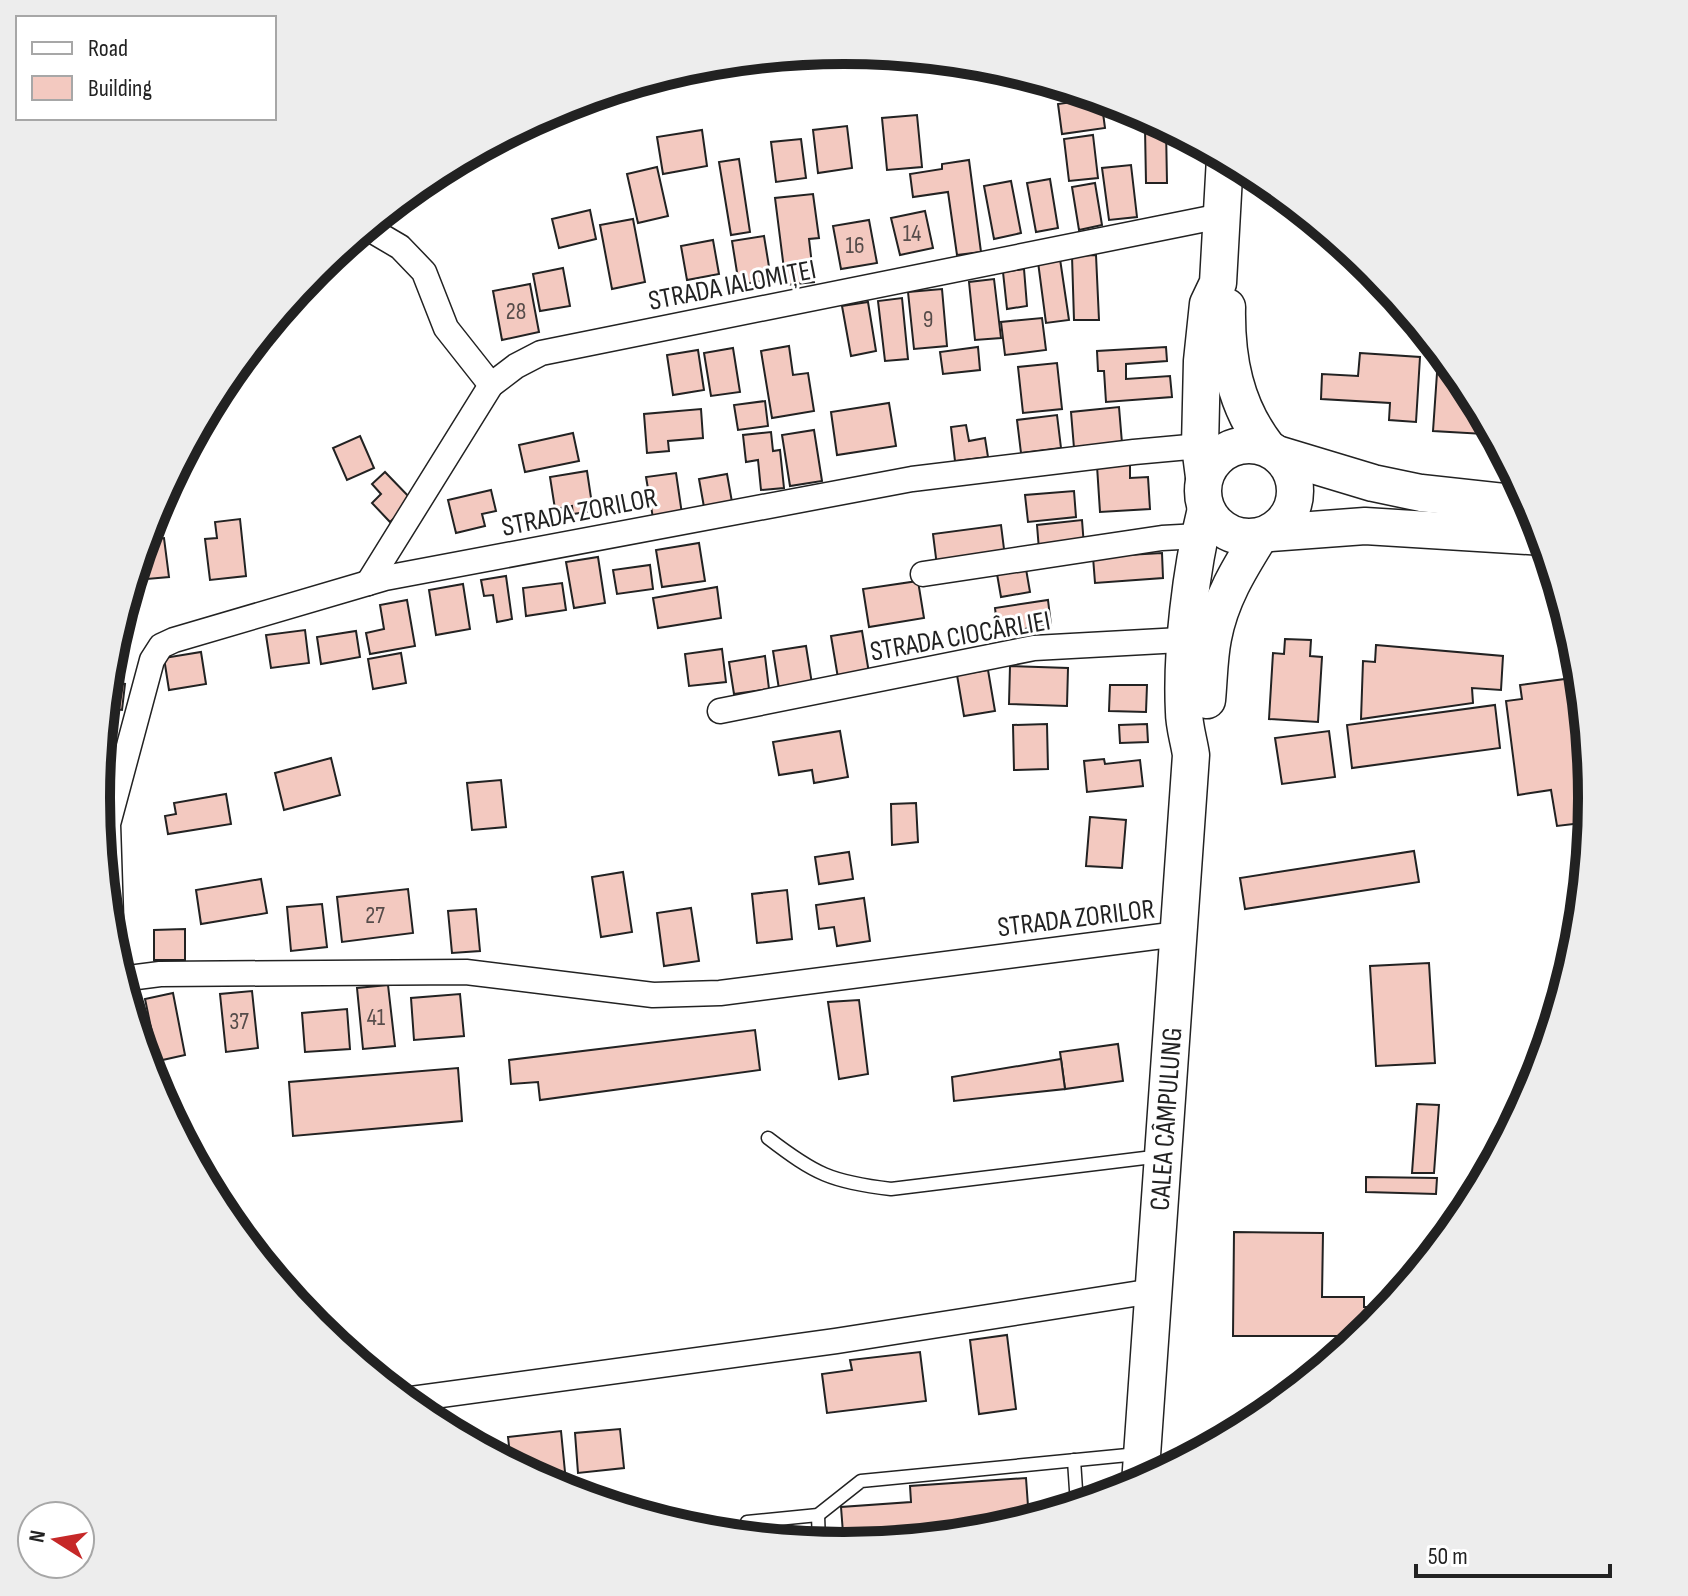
<svg xmlns="http://www.w3.org/2000/svg" width="1688" height="1596" font-family="'Sofia Sans Condensed',sans-serif">
  <style>
    .building { fill: #f3c9c0; stroke: #222; stroke-width: 2 }
    .lines { fill: none; stroke-linecap: round; stroke-linejoin: round }
    .lane-casing { stroke: #222; stroke-width: 15 }
    .street-casing { stroke: #222; stroke-width: 27 }
    .primary-casing { stroke: #222; stroke-width: 39 }
    .lane { stroke: #fff; stroke-width: 12 }
    .street { stroke: #fff; stroke-width: 24 }
    .primary { stroke: #fff; stroke-width: 36 }
    .labels { text-anchor: middle; stroke-width: 6; stroke-linejoin: round; paint-order: stroke }
    .number-label { font-size: 24px; fill: #564c4a }
    .street-label { font-size: 28px; fill: #222; stroke: #fff }
    .rim { fill: none; stroke: #222; stroke-width: 10 }
  </style>
  <rect width="100%" height="100%" fill="#fff"/>
  <g class="building">
    <path d="M1101,98L1105,128L1062,134L1058,104Z"/>
    <path d="M917,115L922,167L887,170L882,118Z"/>
    <path d="M847,126L852,168L818,173L813,130Z"/>
    <path d="M1145,128H1166L1167,183H1146Z"/>
    <path d="M702,130L707,166L663,174L657,137Z"/>
    <path d="M1093,135L1098,178L1069,181L1064,139Z"/>
    <path d="M801,139L806,178L776,182L771,142Z"/>
    <path d="M739,159L750,232L731,235L719,162Z"/>
    <path d="M969,160L981,252L957,255L948,192L913,197L910,174L942,169V164Z"/>
    <path d="M1131,165L1137,217L1109,220L1102,168Z"/>
    <path d="M657,167L668,216L638,223L627,174Z"/>
    <path d="M1050,179L1058,228L1036,232L1027,183Z"/>
    <path d="M1011,181L1021,233L994,239L984,186Z"/>
    <path d="M1095,183L1102,225L1079,230L1072,187Z"/>
    <path d="M813,194L819,238L809,239L814,282L786,285L775,198Z"/>
    <path d="M590,210L596,239L559,248L552,219Z"/>
    <path d="M925,211L933,248L900,255L891,218Z"/>
    <path d="M633,219L645,282L612,289L600,225Z"/>
    <path d="M869,220L877,263L841,269L833,226Z"/>
    <path d="M764,236L771,279L739,285L732,241Z"/>
    <path d="M713,240L719,274L687,280L681,246Z"/>
    <path d="M1096,255L1099,320H1074L1072,256Z"/>
    <path d="M1060,259L1069,320L1046,323L1038,262Z"/>
    <path d="M563,268L570,306L540,311L533,274Z"/>
    <path d="M1024,269L1027,306L1007,309L1003,272Z"/>
    <path d="M994,279L1001,338L975,340L969,282Z"/>
    <path d="M530,284L539,332L502,340L493,291Z"/>
    <path d="M942,289L947,346L914,349L908,292Z"/>
    <path d="M902,298L908,359L885,361L878,301Z"/>
    <path d="M868,302L876,351L851,356L842,306Z"/>
    <path d="M1042,318L1046,350L1005,355L1001,322Z"/>
    <path d="M266,329L271,345L246,353Z"/>
    <path d="M789,346L793,375L808,373L814,411L772,418L761,351Z"/>
    <path d="M978,347L980,370L943,374L940,352Z"/>
    <path d="M1166,347L1167,361L1126,364V379L1170,376L1172,397L1106,402L1104,371H1098L1097,351Z"/>
    <path d="M733,348L740,392L711,396L704,353Z"/>
    <path d="M698,350L704,390L673,395L667,355Z"/>
    <path d="M1360,353L1420,357L1416,422L1389,420L1390,403L1321,399L1322,374L1358,376Z"/>
    <path d="M1057,363L1062,409L1023,413L1018,367Z"/>
    <path d="M1437,373L1459,375L1466,383L1485,418L1484,434L1433,431Z"/>
    <path d="M765,401L768,426L738,430L734,405Z"/>
    <path d="M889,403L896,446L837,455L831,412Z"/>
    <path d="M1119,407L1122,443L1074,448L1071,412Z"/>
    <path d="M701,409L703,438L668,441L669,451L647,453L644,414Z"/>
    <path d="M1057,415L1061,448L1021,453L1017,420Z"/>
    <path d="M966,425L969,441L985,438L988,457L955,461L951,427Z"/>
    <path d="M814,430L822,481L790,486L782,435Z"/>
    <path d="M771,432L773,451L780,450L784,488L761,490L758,460L746,462L743,435Z"/>
    <path d="M573,433L579,461L525,472L519,445Z"/>
    <path d="M360,436L374,468L347,480L333,448Z"/>
    <path d="M1130,464V478L1148,477L1150,509L1100,512L1097,466Z"/>
    <path d="M587,471L593,511L573,514L572,506L555,509L550,477Z"/>
    <path d="M385,472L413,501L390,522L372,503L381,494L372,484Z"/>
    <path d="M676,473L682,514L653,518L646,477Z"/>
    <path d="M727,474L732,502L704,507L699,479Z"/>
    <path d="M491,490L496,511L482,514L485,526L456,533L448,500Z"/>
    <path d="M1074,491L1076,517L1028,522L1025,495Z"/>
    <path d="M240,519L246,576L210,580L205,539L217,538L215,522Z"/>
    <path d="M1082,520L1084,546L1039,550L1037,525Z"/>
    <path d="M1001,525L1005,557L937,566L933,534Z"/>
    <path d="M147,532L148,540L164,538L169,577L147,579L146,569L135,571Z"/>
    <path d="M699,543L705,581L662,587L656,550Z"/>
    <path d="M1162,553L1163,578L1095,583L1093,557Z"/>
    <path d="M598,557L605,603L574,608L566,562Z"/>
    <path d="M650,565L653,589L617,594L613,570Z"/>
    <path d="M1026,569L1030,592L1001,597L997,574Z"/>
    <path d="M506,576L512,619L497,622L493,595L484,596L481,580Z"/>
    <path d="M918,581L924,618L869,627L863,589Z"/>
    <path d="M131,583L141,593L124,608Z"/>
    <path d="M562,583L566,610L526,616L523,588Z"/>
    <path d="M463,584L470,629L436,635L429,590Z"/>
    <path d="M717,587L721,618L658,628L653,598Z"/>
    <path d="M407,600L415,646L370,654L366,633L384,629L380,605Z"/>
    <path d="M1048,600L1051,625L998,633L995,608Z"/>
    <path d="M1571,629L1578,653V654H1571Z"/>
    <path d="M305,630L309,663L271,668L266,635Z"/>
    <path d="M356,631L360,657L321,664L317,637Z"/>
    <path d="M862,631L869,673L838,678L831,636Z"/>
    <path d="M1285,639L1311,640L1310,656L1322,657L1318,722L1269,719L1273,653L1284,654Z"/>
    <path d="M114,640L126,642L121,671L109,669Z"/>
    <path d="M1376,645L1503,656L1501,690L1472,688L1473,703L1361,719L1363,661L1375,662Z"/>
    <path d="M806,646L812,684L779,689L773,651Z"/>
    <path d="M722,649L726,682L689,686L685,654Z"/>
    <path d="M201,652L206,684L169,690L164,658Z"/>
    <path d="M401,653L406,683L373,689L368,659Z"/>
    <path d="M765,656L769,689L734,694L729,662Z"/>
    <path d="M1010,666L1068,668L1067,706L1009,704Z"/>
    <path d="M988,670L995,711L964,716L957,675Z"/>
    <path d="M1580,677L1592,798L1590,822L1557,826L1551,790L1518,795L1506,701L1522,699L1520,685Z"/>
    <path d="M107,682L125,684L122,710L105,708Z"/>
    <path d="M1110,685H1147L1146,712L1109,711Z"/>
    <path d="M1495,705L1500,748L1352,768L1347,725Z"/>
    <path d="M1047,724L1048,769L1014,770L1013,725Z"/>
    <path d="M1147,724L1148,742L1120,743L1119,725Z"/>
    <path d="M840,731L848,777L814,783L812,770L779,775L773,742Z"/>
    <path d="M1329,731L1335,777L1282,784L1275,738Z"/>
    <path d="M331,758L340,795L284,810L275,773Z"/>
    <path d="M1104,759L1105,764L1140,760L1143,786L1087,792L1084,761Z"/>
    <path d="M501,780L506,827L472,830L467,783Z"/>
    <path d="M226,794L231,824L168,834L165,816L176,814L174,803Z"/>
    <path d="M916,803L918,842L892,845L891,804Z"/>
    <path d="M1090,817L1126,820L1122,868L1086,866Z"/>
    <path d="M1414,851L1419,882L1245,909L1240,878Z"/>
    <path d="M849,852L853,879L819,884L815,857Z"/>
    <path d="M623,872L632,932L601,937L592,877Z"/>
    <path d="M261,879L267,913L201,924L196,890Z"/>
    <path d="M408,889L413,933L342,942L337,897Z"/>
    <path d="M787,890L792,939L757,943L752,894Z"/>
    <path d="M864,898L870,941L837,946L834,927L819,929L816,905Z"/>
    <path d="M322,904L327,947L291,951L287,907Z"/>
    <path d="M691,908L699,961L664,966L657,913Z"/>
    <path d="M476,909L480,951L452,953L448,911Z"/>
    <path d="M185,929V960H154V930Z"/>
    <path d="M1429,963L1435,1063L1376,1066L1370,966Z"/>
    <path d="M388,985L395,1046L363,1049L357,988Z"/>
    <path d="M252,991L258,1048L226,1052L220,994Z"/>
    <path d="M173,993L185,1055L158,1061L145,999Z"/>
    <path d="M460,994L464,1036L414,1040L411,998Z"/>
    <path d="M859,1000L868,1074L839,1079L828,1002Z"/>
    <path d="M347,1009L350,1049L305,1052L302,1013Z"/>
    <path d="M755,1030L760,1070L540,1100L538,1082L511,1084L509,1060Z"/>
    <path d="M1118,1044L1123,1081L1065,1089L1060,1052Z"/>
    <path d="M1061,1059L1065,1089L954,1101L952,1077Z"/>
    <path d="M458,1068L462,1121L293,1136L289,1082Z"/>
    <path d="M1417,1104L1439,1105L1434,1173H1412Z"/>
    <path d="M1366,1177L1437,1178L1436,1194L1366,1192Z"/>
    <path d="M1234,1232L1323,1233L1322,1297H1364V1307H1389L1362,1336H1233Z"/>
    <path d="M1007,1335L1016,1409L979,1414L970,1340Z"/>
    <path d="M920,1352L926,1401L827,1413L822,1374L852,1370L850,1360Z"/>
    <path d="M620,1429L624,1468L578,1473L575,1433Z"/>
    <path d="M561,1431L565,1472L532,1475L511,1464L508,1437Z"/>
    <path d="M1026,1478L1029,1520L989,1532L844,1546L841,1507L911,1502L910,1486Z"/>
  </g>
  <g class="lines">
    <g class="lane-casing">
      <g id="lane">
        <path d="M768,1138C815,1174 831,1182 891,1189L1161,1156"/>
        <path d="M1074,1460L1077,1505"/>
        <path d="M818,1515L819,1544"/>
        <path d="M747,1522L818,1515L861,1481L1138,1454"/>
      </g>
    </g>
    <g class="street-casing">
      <g id="street">
        <path d="M366,227L400,247L424,272L446,328L491,385"/>
        <path d="M923,574L1162,538L1199,536"/>
        <path d="M368,583L491,385L516,366L541,353L1221,216"/>
        <path d="M720,711L1034,648L1199,639"/>
        <path d="M112,949L108,824L152,660L161,646L174,640L385,578L912,479L1134,452L1200,446"/>
        <path d="M121,979L160,974L466,972L653,995L720,993L1178,934"/>
        <path d="M404,1400L836,1341L1153,1291"/>
      </g>
    </g>
    <g class="primary-casing">
      <g id="primary">
        <path d="M1227,307C1226,358 1235,406 1267,447"/>
        <circle cx="1249" cy="491" r="46"/>
        <path d="M1280,455L1373,483L1421,493L1532,505"/>
        <path d="M1204,477L1200,446L1202,361L1208,304L1218,283L1225,158"/>
        <path d="M1270,533L1365,526L1543,537"/>
        <path d="M1207,700C1209,679 1209,658 1213,638C1220,600 1239,569 1259,537"/>
        <path d="M1140,1484L1191,755C1189,741 1184,726 1184,712C1181,652 1191,568 1206,509"/>
      </g>
    </g>
    <use href="#lane" class="lane"/>
    <use href="#street" class="street"/>
    <use href="#primary" class="primary"/>
  </g>
  <g class="labels">
    <g class="number-label">
      <text x="912" y="241">14</text>
      <text x="855" y="253">16</text>
      <text x="516" y="319">28</text>
      <text x="928" y="327">9</text>
      <text x="375" y="923">27</text>
      <text x="376" y="1025">41</text>
      <text x="239" y="1029">37</text>
    </g>
    <g class="street-label">
      <text transform="translate(732 284) rotate(-11)" y="10">STRADA IALOMIȚEI</text>
      <text transform="translate(579 511) rotate(-11)" y="10">STRADA ZORILOR</text>
      <text transform="translate(960 635) rotate(-10)" y="10">STRADA CIOCÂRLIEI</text>
      <text transform="translate(1076 917) rotate(-7)" y="10">STRADA ZORILOR</text>
      <text transform="translate(1165 1119) rotate(-86)" y="10">CALEA CÂMPULUNG</text>
    </g>
  </g>
  <path d="M0 0H1688V1596H0ZM110 798a734 734 0 1 1 1468 0a734 734 0 1 1-1468 0Z" fill="#ededed" fill-rule="evenodd"/>
  <path class="rim" d="M110 798a734 734 0 1 1 1468 0a734 734 0 1 1-1468 0Z"/>
  <rect x="16" y="16" width="260" height="104" fill="#ffffff" stroke="#a7a7a7" stroke-width="2"/>
  <rect x="32" y="42" width="40" height="12" fill="#ffffff" stroke="#a7a7a7" stroke-width="2"/>
  <text x="88" y="56" font-size="24" fill="#222222">Road</text>
  <rect x="32" y="76" width="40" height="24" fill="#f3c9c0" stroke="#a7a7a7" stroke-width="2"/>
  <text x="88" y="96" font-size="24" fill="#222222">Building</text>
  <g transform="translate(56 1540) rotate(281)"><circle r="38" fill="#ffffff" stroke="#a7a7a7" stroke-width="2"/>
  <path d="M0-6L14 30L0 20L-14 30Z" fill="#c62828"/>
  <text y="-12" font-size="22" font-weight="bold" text-anchor="middle" fill="#222222">N</text>
  </g>
  <path d="M1416 1564v12h194v-12" fill="none" stroke="#222222" stroke-width="4"/>
  <text x="1428" y="1564" font-size="24" fill="#222222" stroke="#ffffff" stroke-width="6" paint-order="stroke">50 m</text>
</svg>
